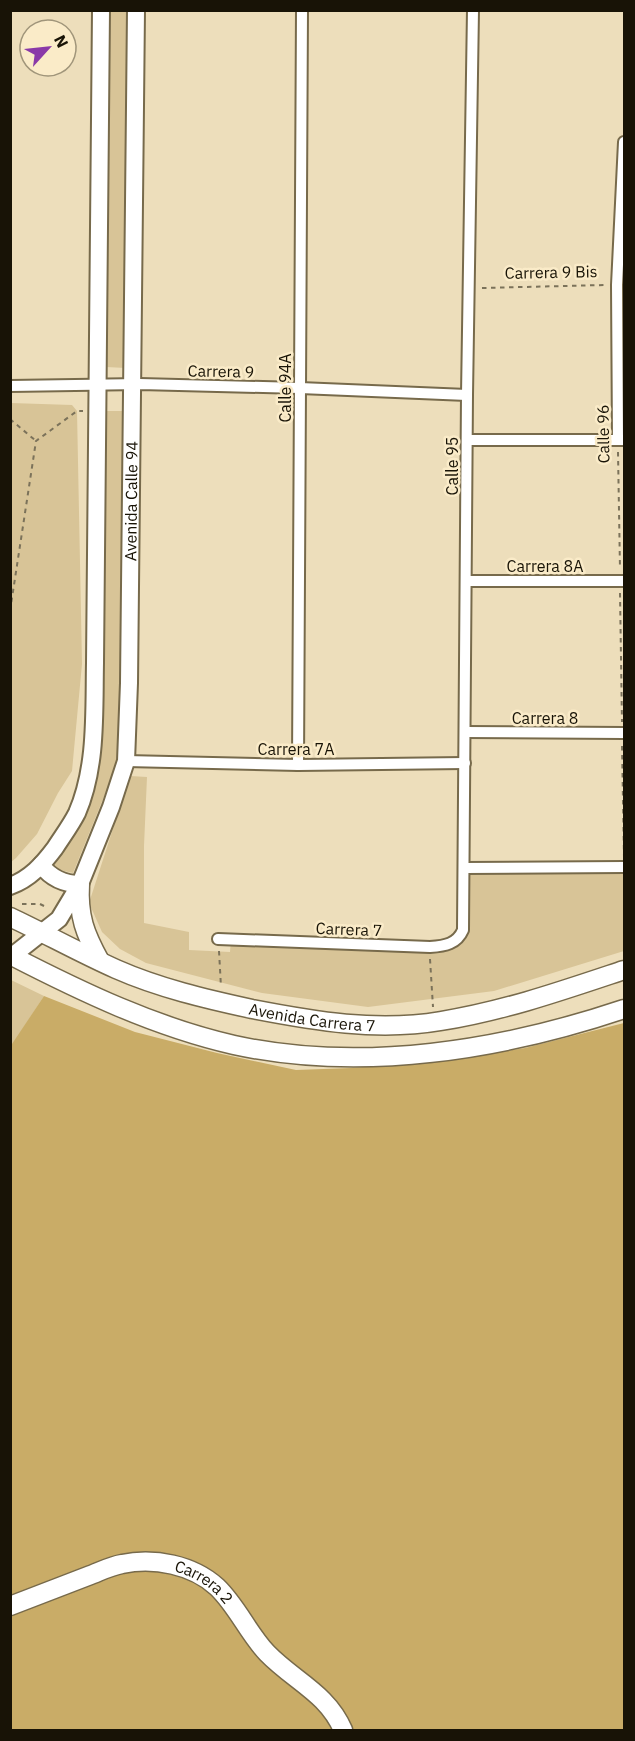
<svg xmlns="http://www.w3.org/2000/svg" width="635" height="1741" font-family="'IBM Plex Sans',sans-serif">
  <style>
    .green { fill: #d8c497 }
    .forest { fill: #c9ac67 }
    .lines { fill: none; stroke-linecap: round; stroke-linejoin: round }
    .street-casing { stroke: #776a4b; stroke-width: 14 }
    .secondary-casing { stroke: #776a4b; stroke-width: 20 }
    .primary-casing { stroke: #776a4b; stroke-width: 21 }
    .path { stroke: #7b725a; stroke-width: 2; stroke-dasharray: 4.5 4.5; stroke-linecap: butt }
    .street { stroke: #fff; stroke-width: 10 }
    .secondary { stroke: #fff; stroke-width: 16 }
    .primary { stroke: #fff; stroke-width: 18 }
    .labels { text-anchor: middle; stroke-width: 5; stroke-linejoin: round; paint-order: stroke }
    .street-label { font-size: 16px; fill: #181306; stroke: #faebc8 }
  </style>
  <rect width="100%" height="100%" fill="#eddebb"/>
  <g class="green">
    <path d="M109,11H129L126,368L106,367Z"/>
    <path d="M11,403L72,405L77,411L82,664L72,771L58,793L37,834L16,858L11,862Z"/>
    <path d="M106,411H125L121,737L116,767L73,873L60,870L54,865L78,830L94,789L101,744L103,693Z"/>
    <path d="M130,776L147,777L144,846V923L189,932V950L230,952L231,939L430,947L460,938L465,868L624,867V951L494,991L368,1007L262,993L146,963L120,949L102,932L89,903Z"/>
    <path d="M11,980L44,996L11,1047Z"/>
  </g>
  <path class="forest" d="M44,996L135,1032L217,1053L296,1070L351,1068L448,1060L525,1048L624,1023V1730H11L10,1047Z"/>
  <g class="lines">
    <g class="street-casing">
      <g id="street">
        <path d="M10,386L140,384L300,388L467,395"/>
        <path d="M467,440H623"/>
        <path d="M618,440L617,285L624,142"/>
        <path d="M466,581H624"/>
        <path d="M465,732L624,733"/>
        <path d="M126,761L298,765L465,763"/>
        <path d="M298,765L302,10"/>
        <path d="M465,868L624,867"/>
        <path d="M218,939L430,947C445,946 457,944 463,930L467,395L473,10"/>
      </g>
    </g>
    <g class="secondary-casing">
      <g id="secondary">
        <path d="M41,865C51,878 63,884 80,884"/>
        <path d="M10,886C30,879 43,864 55,848C62,837 71,825 77,813C97,767 94,713 95,663L101,10"/>
        <path id="s1" d="M12,956L59,919L80,884L111,807L126,761L129,683L136,10"/>
      </g>
    </g>
    <g class="primary-casing">
      <g id="primary">
        <path d="M80,884C78,916 85,934 100,961"/>
        <path id="s2" d="M10,917C46,934 80,953 116,969C159,988 206,999 252,1009C314,1021 377,1032 441,1021C504,1011 564,990 624,970"/>
        <path d="M10,955C82,992 155,1027 234,1045C362,1073 502,1050 624,1009"/>
        <path id="s3" d="M10,1606C36,1596 62,1586 88,1576C99,1572 110,1566 122,1564C154,1557 193,1565 217,1587C237,1606 248,1633 267,1653C294,1681 327,1693 343,1730"/>
      </g>
    </g>
    <g class="path">
      <path d="M482,288L605,285"/>
      <path d="M10,419L36,441"/>
      <path d="M618,452L620,569"/>
      <path d="M620,593L622,722"/>
      <path d="M10,611L36,441L77,411H83"/>
      <path d="M622,746L624,857"/>
      <path d="M22,904H40L48,908"/>
      <path d="M219,951L221,987"/>
      <path d="M430,959L433,1007"/>
    </g>
    <use href="#street" class="street"/>
    <use href="#secondary" class="secondary"/>
    <use href="#primary" class="primary"/>
  </g>
  <g class="labels">
    <g class="street-label">
      <text transform="translate(551 272) rotate(-1)" y="6">Carrera 9 Bis</text>
      <text transform="translate(221 371) rotate(1)" y="6">Carrera 9</text>
      <text transform="translate(285 388) rotate(-90)" y="6">Calle 94A</text>
      <text transform="translate(603 434) rotate(-91)" y="6">Calle 96</text>
      <text transform="translate(452 466) rotate(-90)" y="6">Calle 95</text>
      <text dy="6" stroke="none"><textPath href="#s1" startOffset="492">Avenida Calle 94</textPath></text>
      <text x="545" y="572">Carrera 8A</text>
      <text x="545" y="724">Carrera 8</text>
      <text x="296" y="755">Carrera 7A</text>
      <text transform="translate(349 929) rotate(2)" y="6">Carrera 7</text>
      <text dy="6" stroke="none"><textPath href="#s2" startOffset="321">Avenida Carrera 7</textPath></text>
      <text dy="6" stroke="none"><textPath href="#s3" startOffset="207">Carrera 2</textPath></text>
    </g>
  </g>
  <rect width="635" height="1741" fill="none" stroke="#181306" stroke-width="24"/>
  <g transform="translate(48 48) rotate(63)"><circle r="28" fill="#faebc8" stroke="#a0957a" stroke-width="1.5"/>
  <path d="M0-4.5L10 22L0 15L-10 22Z" fill="#8a39a8"/>
  <text y="-9" font-size="16" font-weight="bold" text-anchor="middle" fill="#181306">N</text>
  </g>
</svg>
